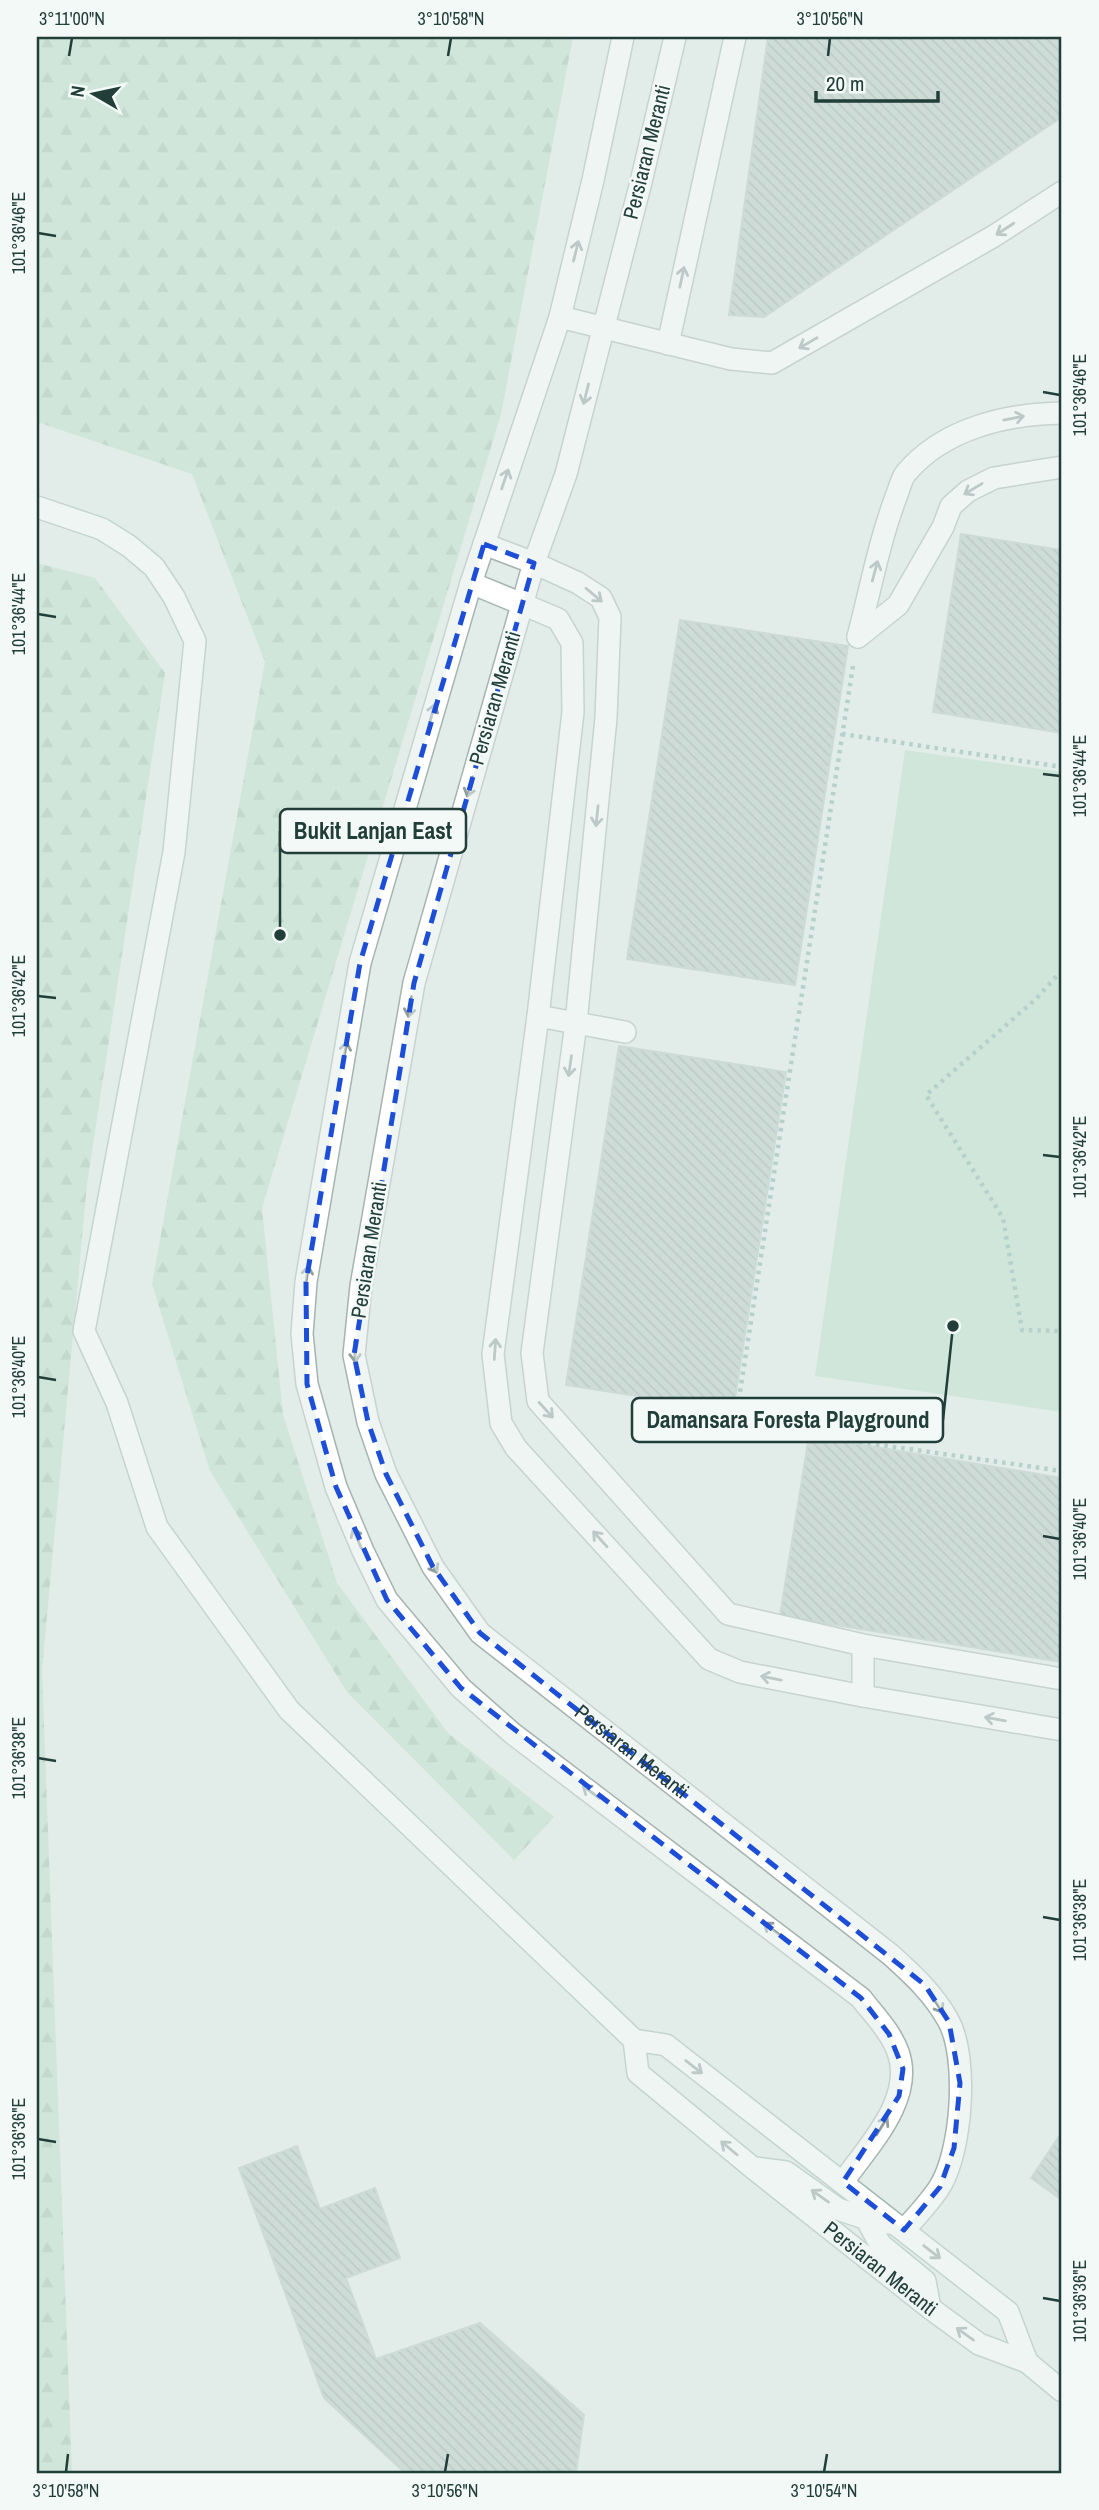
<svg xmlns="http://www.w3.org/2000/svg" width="1099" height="2510" font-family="'Archivo Narrow',sans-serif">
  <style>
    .green { fill: #bbdec7 }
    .forest { fill: url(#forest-firs) }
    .building { fill: url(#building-back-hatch); stroke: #b4c6c0; stroke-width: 2 }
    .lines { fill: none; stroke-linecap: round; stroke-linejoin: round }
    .lane-casing { stroke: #a5b4b1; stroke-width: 24 }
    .street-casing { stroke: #a5b4b1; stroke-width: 24 }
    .secondary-casing { stroke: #a0b8b2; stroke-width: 24 }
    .path { stroke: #82b0a6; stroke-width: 4.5; stroke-dasharray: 3.5 5; stroke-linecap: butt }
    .lane { stroke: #fff; stroke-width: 21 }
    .street { stroke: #fff; stroke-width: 21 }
    .secondary { stroke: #fff; stroke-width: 21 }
    .oneway { stroke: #909e9c }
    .marked { fill: none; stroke: #1d4ed8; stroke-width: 5; stroke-dasharray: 14 9; stroke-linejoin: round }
    .ticks { fill: none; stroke: #223e39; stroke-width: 2.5 }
    .labels { text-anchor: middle; stroke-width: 5; stroke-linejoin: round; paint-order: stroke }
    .street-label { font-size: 21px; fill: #223e39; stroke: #f3f9f6 }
    .leader { fill: none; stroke: #223e39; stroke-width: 2.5 }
    .callout-dot { fill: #223e39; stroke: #f3f9f6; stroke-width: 2.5 }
    .callout { fill: #f3f9f6; stroke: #223e39; stroke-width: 2.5 }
    .callout-label { font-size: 23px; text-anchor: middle; font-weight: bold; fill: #223e39 }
    .neatline { fill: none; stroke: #223e39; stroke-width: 2.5 }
    .ticks-label { font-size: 18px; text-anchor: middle; fill: #223e39 }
  </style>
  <defs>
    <pattern id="forest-firs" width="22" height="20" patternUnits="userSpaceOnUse" patternTransform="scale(1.75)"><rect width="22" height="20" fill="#bbdec7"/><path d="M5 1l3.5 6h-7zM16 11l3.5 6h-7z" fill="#a0c0ac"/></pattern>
    <pattern id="building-back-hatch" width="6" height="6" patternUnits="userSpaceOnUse" patternTransform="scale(1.75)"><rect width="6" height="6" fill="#b7c7c2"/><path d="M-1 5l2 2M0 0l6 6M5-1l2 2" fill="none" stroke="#94a39f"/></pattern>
  </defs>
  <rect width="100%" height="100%" fill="#e2ece9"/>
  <path class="green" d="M905,750L1062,772V1412L815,1376Z"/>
  <g class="forest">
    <path d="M37,37H573L501,414L262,1208L283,1415L337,1583L448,1733L554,1817L514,1860L347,1692L210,1471L152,1284L265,662L192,474L37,422Z"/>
    <path d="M37,563L95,578L165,673L87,1184L42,1670L72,2473H37Z"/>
  </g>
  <g class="building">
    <path d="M768,37H1062V117L764,317L729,315Z"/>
    <path d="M961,534L1062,550V733L933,712Z"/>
    <path d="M680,620L848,646L795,985L627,959Z"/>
    <path d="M619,1046L786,1072L733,1411L566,1385Z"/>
    <path d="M809,1436L1062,1478V1662L780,1616Z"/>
    <path d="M1062,2132V2200L1031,2178Z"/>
    <path d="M297,2146L320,2209L375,2188L400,2258L346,2278L376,2359L480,2323L584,2415L576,2473H405L324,2398L239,2168Z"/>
  </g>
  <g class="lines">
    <g class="lane-casing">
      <g id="lane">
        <path d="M560,317L731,359L772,363L994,236L1062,192"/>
        <path d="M668,344L735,37"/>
        <path d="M534,563L578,583L601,598L610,617L606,718L576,1023L532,1353L538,1401L728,1614L863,1645L1062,1679"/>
        <path d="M522,604L558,619L572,643L573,712L538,1016L493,1354L501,1423L516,1448L709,1659L740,1672L863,1696L1062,1730"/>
        <path d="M858,637C870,591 879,542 896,497C899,490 901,479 906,473C944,428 1007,414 1062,413"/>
        <path d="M858,637L898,605L943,527L951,506L968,491L994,478L1062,467"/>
        <path d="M538,1016L625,1032"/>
        <path d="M863,1645V1696"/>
      </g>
    </g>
    <g class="street-casing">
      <g id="street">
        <path d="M623,37L593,180L560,317L471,583L360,963L306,1282L302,1334L307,1384L336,1487L363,1551L387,1600L461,1688L512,1733L861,1998C874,2015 891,2032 898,2052C915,2099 868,2146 843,2182"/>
        <path id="s1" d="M675,37L641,182L566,474L534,563L414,983L361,1286L354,1355L368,1422L386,1474L433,1567L480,1633L891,1955C913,1975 933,1993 948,2020C969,2057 962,2153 939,2188C929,2203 916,2217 904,2230"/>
        <path d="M484,544L534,563"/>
        <path d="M471,583L522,604"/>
      </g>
    </g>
    <g class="secondary-casing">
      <g id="secondary">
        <path d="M37,507L102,529L129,546L154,567L174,597L195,641L174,852L84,1331L117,1403L157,1527L289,1710L634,2040L666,2045L1008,2312L1027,2362"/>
        <path id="s2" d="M634,2040L638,2073L753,2168L930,2308L979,2344L1027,2362L1062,2391"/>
        <path d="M755,2168L786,2172L838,2209L867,2219L894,2224"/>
        <path d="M862,2211L880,2244L925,2281L930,2308"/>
      </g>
    </g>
    <g class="path">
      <path d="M853,666L735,1424L1062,1471"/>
      <path d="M842,734L1062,767"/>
      <path d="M1062,970L1036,999L926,1095L1003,1218L1022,1330L1062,1331"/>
    </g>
    <use href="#lane" class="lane"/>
    <use href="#street" class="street"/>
    <use href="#secondary" class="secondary"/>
  </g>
  <defs><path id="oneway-shaft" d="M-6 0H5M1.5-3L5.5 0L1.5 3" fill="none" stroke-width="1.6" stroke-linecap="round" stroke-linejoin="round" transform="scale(1.75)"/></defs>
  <g class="oneway">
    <use href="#oneway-shaft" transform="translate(1005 229) rotate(147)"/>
    <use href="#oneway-shaft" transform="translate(576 251) rotate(-76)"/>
    <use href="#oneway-shaft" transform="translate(682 277) rotate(-78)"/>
    <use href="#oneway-shaft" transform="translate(808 343) rotate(150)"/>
    <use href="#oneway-shaft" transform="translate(586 394) rotate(104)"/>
    <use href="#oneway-shaft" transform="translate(1014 418) rotate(-11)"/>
    <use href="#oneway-shaft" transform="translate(505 479) rotate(-71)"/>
    <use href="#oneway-shaft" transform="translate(973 489) rotate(149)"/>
    <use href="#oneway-shaft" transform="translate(875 571) rotate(-75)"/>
    <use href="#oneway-shaft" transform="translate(594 595) rotate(40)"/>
    <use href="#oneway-shaft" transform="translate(432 714) rotate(-74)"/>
    <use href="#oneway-shaft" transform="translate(470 787) rotate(106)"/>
    <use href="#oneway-shaft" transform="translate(597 816) rotate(96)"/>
    <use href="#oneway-shaft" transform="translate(410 1007) rotate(99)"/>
    <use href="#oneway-shaft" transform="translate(345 1052) rotate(-80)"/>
    <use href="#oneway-shaft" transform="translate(570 1066) rotate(98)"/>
    <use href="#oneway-shaft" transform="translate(307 1276) rotate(-82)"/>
    <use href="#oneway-shaft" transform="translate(495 1349) rotate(-86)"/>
    <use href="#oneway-shaft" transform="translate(355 1352) rotate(89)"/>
    <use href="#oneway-shaft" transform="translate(546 1410) rotate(48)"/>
    <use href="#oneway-shaft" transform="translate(357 1538) rotate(-113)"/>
    <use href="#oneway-shaft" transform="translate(600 1539) rotate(-132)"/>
    <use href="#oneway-shaft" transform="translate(432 1564) rotate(60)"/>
    <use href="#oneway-shaft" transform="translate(771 1678) rotate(-169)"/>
    <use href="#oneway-shaft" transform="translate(995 1719) rotate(-170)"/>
    <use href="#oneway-shaft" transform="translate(591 1792) rotate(-143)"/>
    <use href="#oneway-shaft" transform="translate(772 1929) rotate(-143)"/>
    <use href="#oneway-shaft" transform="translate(937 2004) rotate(57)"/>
    <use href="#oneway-shaft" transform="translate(694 2067) rotate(38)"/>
    <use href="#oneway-shaft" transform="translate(882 2126) rotate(-58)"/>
    <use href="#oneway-shaft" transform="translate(729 2148) rotate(-140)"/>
    <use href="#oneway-shaft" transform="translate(820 2196) rotate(-145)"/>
    <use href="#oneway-shaft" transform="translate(932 2252) rotate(38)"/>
    <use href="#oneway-shaft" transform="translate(965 2334) rotate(-144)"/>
  </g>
  <path d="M0 0H1099V2510H0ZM484,544L534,563L414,983L354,1355L368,1422L386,1474L433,1567L480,1633L925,1985L949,2022L960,2083L954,2148L940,2187L904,2230L843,2182L899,2096L903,2069L889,2034L861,1998L461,1688L387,1600L336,1487L307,1384L306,1282L360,963Z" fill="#e2ece9" fill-opacity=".55" fill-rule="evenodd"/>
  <path class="marked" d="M484,544L534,563L414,983L354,1355L368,1422L386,1474L433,1567L480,1633L925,1985L949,2022L960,2083L954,2148L940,2187L904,2230L843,2182L899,2096L903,2069L889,2034L861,1998L461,1688L387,1600L336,1487L307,1384L306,1282L360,963Z"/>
  <path class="ticks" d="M69,56L72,38M448,56L451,38M828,56L830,38M38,233L56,236M1043,392L1060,395M38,614L56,617M1043,774L1060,776M38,996L56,998M1043,1155L1060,1157M38,1377L56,1380M1043,1536L1060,1539M38,1758L56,1761M1043,1917L1060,1920M38,2139L56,2142M1043,2298L1060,2301M66,2472L68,2454M445,2472L448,2454M824,2472L827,2454"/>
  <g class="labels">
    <g class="street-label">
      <text transform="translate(647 152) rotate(-76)" y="7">Persiaran Meranti</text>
      <text transform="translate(495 698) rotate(-74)" y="7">Persiaran Meranti</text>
      <text transform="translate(369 1250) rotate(-81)" y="7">Persiaran Meranti</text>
      <text dy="7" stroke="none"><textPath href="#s1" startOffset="1860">Persiaran Meranti</textPath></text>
      <text dy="7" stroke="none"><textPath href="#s2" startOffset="345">Persiaran Meranti</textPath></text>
    </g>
  </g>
  <path class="leader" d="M280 935L280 831M953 1326L943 1420"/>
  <g class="callout-dot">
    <circle cx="280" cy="935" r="7"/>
    <circle cx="953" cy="1326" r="7"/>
  </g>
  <g class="callout">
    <rect x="280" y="809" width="186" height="44" rx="7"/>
    <rect x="632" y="1398" width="311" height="44" rx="7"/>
  </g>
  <g class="callout-label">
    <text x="373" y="839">Bukit Lanjan East</text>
    <text x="788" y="1428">Damansara Foresta Playground</text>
  </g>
  <rect width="1099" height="2510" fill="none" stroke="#f3f9f6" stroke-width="77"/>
  <g transform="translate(94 94) rotate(279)" stroke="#f3f9f6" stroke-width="5" paint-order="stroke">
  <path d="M0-5L12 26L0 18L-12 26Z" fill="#223e39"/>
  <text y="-10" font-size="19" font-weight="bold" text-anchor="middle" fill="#223e39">N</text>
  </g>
  <path d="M816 91v10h122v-10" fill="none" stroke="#223e39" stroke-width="3.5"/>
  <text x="826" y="91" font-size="21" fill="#223e39" stroke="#f3f9f6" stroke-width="5" paint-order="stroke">20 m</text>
  <rect x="38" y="38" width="1022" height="2434" class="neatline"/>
  <g class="ticks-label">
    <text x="72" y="25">3°11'00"N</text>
    <text x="451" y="25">3°10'58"N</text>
    <text x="830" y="25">3°10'56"N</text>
    <text transform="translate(19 233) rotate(-90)" y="6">101°36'46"E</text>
    <text transform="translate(1080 395) rotate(-90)" y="6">101°36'46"E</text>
    <text transform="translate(19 614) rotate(-90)" y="6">101°36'44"E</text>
    <text transform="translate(1080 776) rotate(-90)" y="6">101°36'44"E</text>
    <text transform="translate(19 996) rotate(-90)" y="6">101°36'42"E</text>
    <text transform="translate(1080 1157) rotate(-90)" y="6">101°36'42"E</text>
    <text transform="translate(19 1377) rotate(-90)" y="6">101°36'40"E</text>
    <text transform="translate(1080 1539) rotate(-90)" y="6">101°36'40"E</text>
    <text transform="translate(19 1758) rotate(-90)" y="6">101°36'38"E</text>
    <text transform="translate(1080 1920) rotate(-90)" y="6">101°36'38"E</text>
    <text transform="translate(19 2139) rotate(-90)" y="6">101°36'36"E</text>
    <text transform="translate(1080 2301) rotate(-90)" y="6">101°36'36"E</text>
    <text x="66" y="2497">3°10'58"N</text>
    <text x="445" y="2497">3°10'56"N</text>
    <text x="824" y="2497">3°10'54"N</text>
  </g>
</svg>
